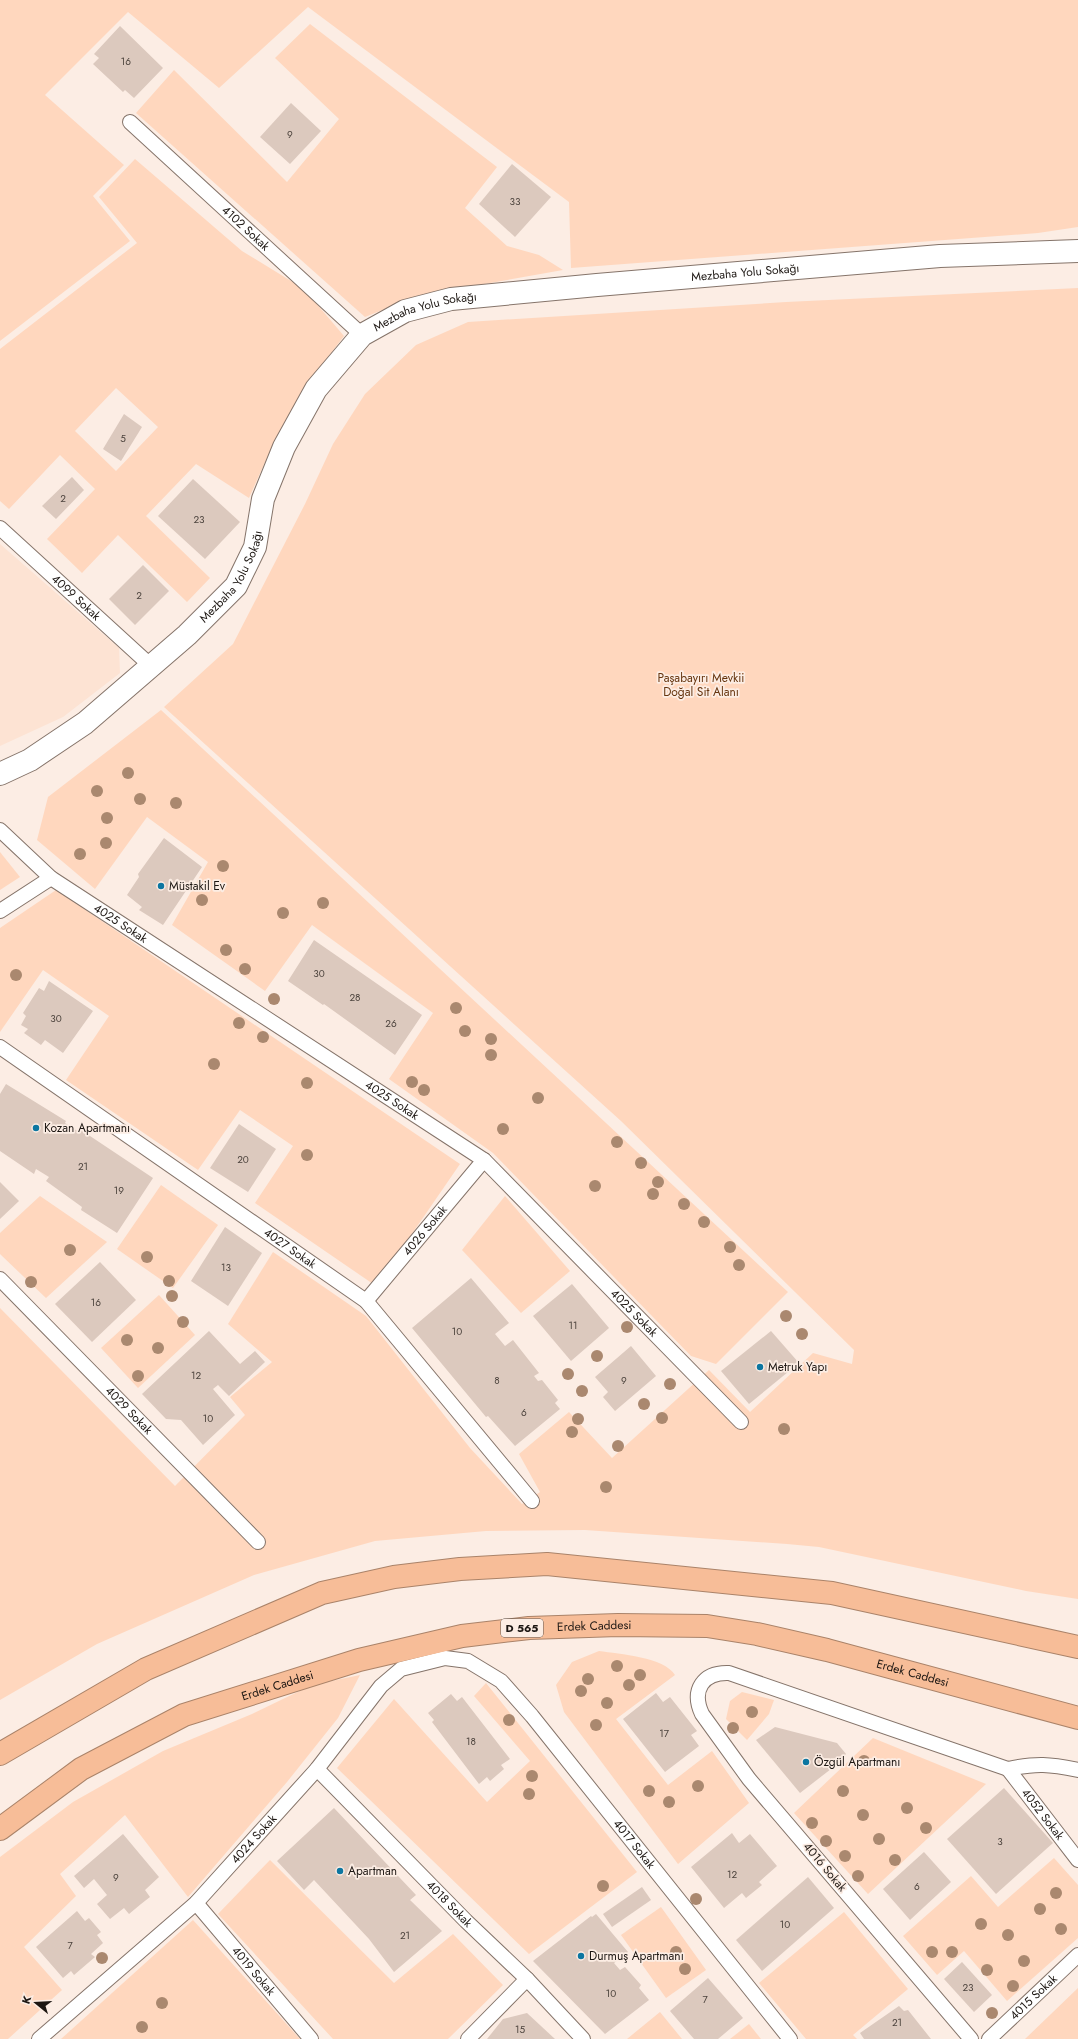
<svg xmlns="http://www.w3.org/2000/svg" width="1078" height="2039" font-family="Jost,sans-serif">
  <style>
    .built { fill: #fde3d3 }
    .green { fill: #ffd7be; fill-rule: evenodd }
    .building { fill: #dcc9be }
    .lines { fill: none; stroke-linecap: round; stroke-linejoin: round }
    .lane-casing { stroke: #85746a; stroke-width: 16 }
    .street-casing { stroke: #85746a; stroke-width: 24 }
    .highway-casing { stroke: #aa8369; stroke-width: 24 }
    .lane { stroke: #fff; stroke-width: 14 }
    .street { stroke: #fff; stroke-width: 22 }
    .highway { stroke: #f7bd98; stroke-width: 22 }
    .tree { fill: #aa886f }
    .poi-dot { fill: #0c76a1; stroke: #fcede4; stroke-width: 1.5 }
    .labels { text-anchor: middle; stroke-width: 3.5; stroke-linejoin: round; paint-order: stroke }
    .number-label { font-size: 10px; fill: #4c433d }
    .shield { fill: #fcede4; stroke: #5f5651; stroke-width: 1 }
    .shield-label { font-size: 11px; font-weight: bold; fill: #1c1612 }
    .street-label { font-size: 12px; fill: #1c1612; stroke: #fcede4 }
    .park-label { font-size: 12px; fill: #66350f; stroke: #fcede4 }
    .poi-label { font-size: 12px; fill: #1c1612; stroke: #fcede4; text-anchor: start }
  </style>
  <rect width="100%" height="100%" fill="#fcede4"/>
  <path class="built" d="M0,544L119,648L120,673L63,717L0,746Z"/>
  <g class="green">
    <path d="M0,0H1078V227L1038,233L571,268L569,202L308,7L219,88L128,12L45,95L124,165L93,196L130,241L0,341Z"/>
    <path d="M310,24L497,167L465,208L507,246L539,255L563,270L417,296L365,317L136,113L174,70L287,182L339,119L275,58Z"/>
    <path d="M135,159L242,251L304,289L344,336L301,393L265,462L249,498L196,464L146,516L210,578L187,602L118,535L82,573L47,539L95,489L60,455L9,509L0,501V349L137,243L99,197ZM116,388L158,427L116,471L75,431Z"/>
    <path d="M1078,288V1599L1026,1591L819,1547L787,1544L585,1530L486,1531L375,1541L254,1575L97,1644L0,1700V1308L175,1486L245,1415L230,1397L272,1362L228,1324L273,1252L366,1316L470,1448L522,1504L540,1492L519,1454L569,1412L612,1458L709,1370L750,1412L813,1353L852,1364L854,1350L621,1121L164,707L233,644L305,504L333,444L365,394L416,345L468,322L786,302Z"/>
    <path d="M161,710L788,1292L716,1364L691,1356L493,1153L389,1079L433,1013L312,925L265,991L172,925L208,862L147,817L95,889L37,840L48,797Z"/>
    <path d="M0,852L20,877L0,890Z"/>
    <path d="M56,890L460,1164L376,1286L255,1203L293,1146L240,1110L198,1170L66,1080L109,1016L43,970L0,1032V928Z"/>
    <path d="M161,1185L218,1225L173,1288L117,1249Z"/>
    <path d="M40,1196L107,1242L46,1298L0,1254V1233Z"/>
    <path d="M505,1196L570,1271L521,1313L462,1250Z"/>
    <path d="M159,1295L195,1335L138,1388L101,1348Z"/>
    <path d="M599,1651C620,1654 664,1657 675,1675L616,1719L668,1785L712,1751L749,1803L678,1864L564,1712L556,1685L572,1662Z"/>
    <path d="M360,1675L338,1718L287,1782L188,1897L125,1815L60,1874L76,1896L24,1947L62,1990L8,2039H0V1857L73,1802L163,1751L252,1714L312,1685Z"/>
    <path d="M486,1683L637,1872L529,1954L337,1768L394,1699L487,1802L530,1761L474,1696Z"/>
    <path d="M742,1692L774,1700L769,1714L747,1740L726,1719L730,1701Z"/>
    <path d="M873,1738L986,1784L868,1894L794,1813Z"/>
    <path d="M1054,1858L1078,1885V1938L1007,2001L964,1951L937,1975L903,1936L971,1876L998,1907Z"/>
    <path d="M270,1860L394,1983L453,1934L503,1985L448,2039H333L218,1914Z"/>
    <path d="M661,1907L706,1970L666,1998L621,1935Z"/>
    <path d="M844,1912L908,1989L853,2035L857,2039H806L759,1983Z"/>
    <path d="M193,1920L300,2039H61Z"/>
    <path d="M1078,1988V2039H1025Z"/>
    <path d="M660,2012L682,2039H627Z"/>
    <path d="M749,2024L761,2039H730Z"/>
  </g>
  <g class="building">
    <path d="M120,26L163,68L134,98L125,90L123,92L93,64L99,58L94,54Z"/>
    <path d="M291,103L321,131L290,164L260,137Z"/>
    <path d="M512,164L551,197L515,237L479,204Z"/>
    <path d="M124,414L142,427L121,461L103,449Z"/>
    <path d="M72,477L84,490L56,519L42,506Z"/>
    <path d="M193,479L240,522L205,559L158,516Z"/>
    <path d="M143,565L169,591L135,625L109,599Z"/>
    <path d="M164,838L202,867L163,925L139,910L142,907L127,895L139,877L138,874Z"/>
    <path d="M314,940L422,1015L395,1055L324,1004L323,1005L288,981Z"/>
    <path d="M49,981L93,1011L63,1053L45,1040L41,1045L24,1033L28,1029L21,1025L26,1016L23,1013L39,988L44,991Z"/>
    <path d="M6,1084L66,1121L65,1123L79,1132L81,1130L153,1178L117,1233L81,1210L82,1207L46,1181L49,1177L36,1169L34,1174L0,1151V1094Z"/>
    <path d="M239,1124L276,1149L248,1192L210,1168Z"/>
    <path d="M0,1182L19,1201L0,1219Z"/>
    <path d="M225,1227L262,1253L228,1306L191,1281Z"/>
    <path d="M100,1262L136,1300L92,1342L55,1304Z"/>
    <path d="M471,1278L509,1323L495,1334L505,1346L513,1340L539,1373L534,1376L538,1381L542,1380L558,1400L555,1403L560,1409L515,1446L488,1416L486,1417L412,1328Z"/>
    <path d="M572,1284L609,1328L571,1361L533,1316Z"/>
    <path d="M209,1331L240,1364L255,1351L265,1362L229,1396L218,1385L213,1389L235,1415L203,1445L181,1420L166,1419L142,1394Z"/>
    <path d="M771,1331L799,1363L749,1404L721,1371Z"/>
    <path d="M631,1346L656,1376L615,1411L603,1397L608,1392L595,1377Z"/>
    <path d="M656,1693L663,1702L670,1697L697,1731L691,1735L699,1746L665,1772L623,1719Z"/>
    <path d="M451,1694L457,1701L462,1697L510,1759L501,1765L504,1769L490,1781L487,1777L479,1784L432,1722L434,1720L428,1713Z"/>
    <path d="M775,1727L837,1743L846,1754L831,1769L800,1793L756,1740Z"/>
    <path d="M1004,1788L1053,1843L996,1894L947,1839Z"/>
    <path d="M334,1808L416,1895L410,1900L442,1931L394,1972L369,1939L314,1880L304,1890L277,1861Z"/>
    <path d="M732,1833L739,1843L750,1834L777,1866L759,1882L762,1885L746,1898L742,1893L724,1908L691,1867Z"/>
    <path d="M123,1834L159,1877L145,1890L150,1897L141,1904L129,1914L124,1908L110,1919L97,1904L107,1895L94,1879L84,1888L74,1876Z"/>
    <path d="M924,1852L951,1882L910,1920L883,1889Z"/>
    <path d="M808,1877L834,1908L762,1971L736,1940Z"/>
    <path d="M642,1887L651,1900L612,1927L603,1914Z"/>
    <path d="M77,1911L85,1921L89,1918L101,1932L97,1935L103,1943L91,1954L95,1957L74,1975L71,1971L63,1978L36,1947Z"/>
    <path d="M596,1914L628,1952L614,1963L620,1970L625,1967L641,1985L639,1988L649,2000L605,2034L533,1961L591,1916L592,1917Z"/>
    <path d="M962,1962L992,1995L974,2012L944,1979Z"/>
    <path d="M708,1978L743,2018L718,2039H694L670,2011Z"/>
    <path d="M899,2006L904,2011L908,2010L931,2039H864L860,2033Z"/>
    <path d="M527,2013L555,2039H487L503,2019Z"/>
  </g>
  <g class="lines">
    <g class="lane-casing">
      <g id="lane">
        <path id="s1" d="M130,122L362,335"/>
        <path id="s2" d="M0,528L151,666"/>
        <path id="s3" d="M0,830L51,878L484,1160L741,1422"/>
        <path d="M0,911L51,878"/>
        <path id="s4" d="M0,1047L366,1301L532,1501"/>
        <path id="s5" d="M0,1279L258,1542"/>
        <path id="s6" d="M366,1301L484,1160"/>
        <path id="s7" d="M317,1769L466,1921L527,1979L583,2039"/>
        <path id="s8" d="M1008,1769L1078,1860"/>
        <path id="s9" d="M196,1903L311,2039"/>
        <path id="s10" d="M39,2039L196,1903L317,1769L381,1686L401,1669L445,1658L468,1661L501,1681L532,1716L790,2039"/>
        <path d="M468,2039L527,1979"/>
        <path d="M971,2039L749,1779L702,1714C691,1690 703,1672 729,1673L1008,1769C1037,1763 1049,1764 1078,1770"/>
        <path id="s11" d="M989,2039L1078,1955"/>
      </g>
    </g>
    <g class="street-casing">
      <g id="street">
        <path id="s12" d="M0,774L30,760L85,723L187,635L236,586L255,547L263,499L284,447L316,389L362,335L405,311L451,299L597,285L940,256L1078,251"/>
      </g>
    </g>
    <g class="highway-casing">
      <g id="highway">
        <path d="M0,1754L146,1669L322,1593L394,1577L460,1569L547,1564L832,1593L1078,1647"/>
        <path id="s13" d="M0,1829L81,1769L184,1715L359,1660L462,1636L529,1628L618,1625L707,1626L757,1634L827,1650L1078,1718"/>
      </g>
    </g>
    <use href="#lane" class="lane"/>
    <use href="#street" class="street"/>
    <use href="#highway" class="highway"/>
  </g>
  <g class="tree">
    <circle cx="128" cy="773" r="6"/>
    <circle cx="97" cy="791" r="6"/>
    <circle cx="140" cy="799" r="6"/>
    <circle cx="176" cy="803" r="6"/>
    <circle cx="107" cy="818" r="6"/>
    <circle cx="106" cy="843" r="6"/>
    <circle cx="80" cy="854" r="6"/>
    <circle cx="223" cy="866" r="6"/>
    <circle cx="202" cy="900" r="6"/>
    <circle cx="323" cy="903" r="6"/>
    <circle cx="283" cy="913" r="6"/>
    <circle cx="226" cy="950" r="6"/>
    <circle cx="245" cy="969" r="6"/>
    <circle cx="16" cy="975" r="6"/>
    <circle cx="274" cy="999" r="6"/>
    <circle cx="456" cy="1008" r="6"/>
    <circle cx="239" cy="1023" r="6"/>
    <circle cx="465" cy="1031" r="6"/>
    <circle cx="263" cy="1037" r="6"/>
    <circle cx="491" cy="1039" r="6"/>
    <circle cx="491" cy="1055" r="6"/>
    <circle cx="214" cy="1064" r="6"/>
    <circle cx="412" cy="1082" r="6"/>
    <circle cx="307" cy="1083" r="6"/>
    <circle cx="424" cy="1090" r="6"/>
    <circle cx="538" cy="1098" r="6"/>
    <circle cx="503" cy="1129" r="6"/>
    <circle cx="617" cy="1142" r="6"/>
    <circle cx="307" cy="1155" r="6"/>
    <circle cx="641" cy="1163" r="6"/>
    <circle cx="658" cy="1182" r="6"/>
    <circle cx="595" cy="1186" r="6"/>
    <circle cx="653" cy="1194" r="6"/>
    <circle cx="684" cy="1204" r="6"/>
    <circle cx="704" cy="1222" r="6"/>
    <circle cx="730" cy="1247" r="6"/>
    <circle cx="70" cy="1250" r="6"/>
    <circle cx="147" cy="1257" r="6"/>
    <circle cx="739" cy="1265" r="6"/>
    <circle cx="169" cy="1281" r="6"/>
    <circle cx="31" cy="1282" r="6"/>
    <circle cx="172" cy="1296" r="6"/>
    <circle cx="786" cy="1316" r="6"/>
    <circle cx="183" cy="1322" r="6"/>
    <circle cx="627" cy="1327" r="6"/>
    <circle cx="802" cy="1334" r="6"/>
    <circle cx="127" cy="1340" r="6"/>
    <circle cx="158" cy="1348" r="6"/>
    <circle cx="597" cy="1356" r="6"/>
    <circle cx="568" cy="1374" r="6"/>
    <circle cx="138" cy="1376" r="6"/>
    <circle cx="670" cy="1384" r="6"/>
    <circle cx="582" cy="1391" r="6"/>
    <circle cx="644" cy="1404" r="6"/>
    <circle cx="662" cy="1418" r="6"/>
    <circle cx="578" cy="1419" r="6"/>
    <circle cx="784" cy="1429" r="6"/>
    <circle cx="572" cy="1432" r="6"/>
    <circle cx="618" cy="1446" r="6"/>
    <circle cx="606" cy="1487" r="6"/>
    <circle cx="617" cy="1666" r="6"/>
    <circle cx="640" cy="1675" r="6"/>
    <circle cx="588" cy="1679" r="6"/>
    <circle cx="629" cy="1685" r="6"/>
    <circle cx="581" cy="1691" r="6"/>
    <circle cx="607" cy="1703" r="6"/>
    <circle cx="752" cy="1712" r="6"/>
    <circle cx="509" cy="1720" r="6"/>
    <circle cx="596" cy="1725" r="6"/>
    <circle cx="733" cy="1728" r="6"/>
    <circle cx="864" cy="1761" r="6"/>
    <circle cx="532" cy="1776" r="6"/>
    <circle cx="698" cy="1786" r="6"/>
    <circle cx="649" cy="1791" r="6"/>
    <circle cx="843" cy="1791" r="6"/>
    <circle cx="529" cy="1794" r="6"/>
    <circle cx="669" cy="1802" r="6"/>
    <circle cx="907" cy="1808" r="6"/>
    <circle cx="863" cy="1815" r="6"/>
    <circle cx="812" cy="1823" r="6"/>
    <circle cx="926" cy="1828" r="6"/>
    <circle cx="879" cy="1839" r="6"/>
    <circle cx="826" cy="1841" r="6"/>
    <circle cx="845" cy="1856" r="6"/>
    <circle cx="895" cy="1860" r="6"/>
    <circle cx="858" cy="1876" r="6"/>
    <circle cx="603" cy="1886" r="6"/>
    <circle cx="1056" cy="1893" r="6"/>
    <circle cx="696" cy="1899" r="6"/>
    <circle cx="1040" cy="1909" r="6"/>
    <circle cx="981" cy="1924" r="6"/>
    <circle cx="1061" cy="1929" r="6"/>
    <circle cx="1008" cy="1935" r="6"/>
    <circle cx="676" cy="1952" r="6"/>
    <circle cx="932" cy="1952" r="6"/>
    <circle cx="952" cy="1952" r="6"/>
    <circle cx="102" cy="1958" r="6"/>
    <circle cx="1024" cy="1961" r="6"/>
    <circle cx="685" cy="1969" r="6"/>
    <circle cx="987" cy="1970" r="6"/>
    <circle cx="1013" cy="1986" r="6"/>
    <circle cx="162" cy="2003" r="6"/>
    <circle cx="992" cy="2013" r="6"/>
    <circle cx="142" cy="2027" r="6"/>
  </g>
  <g class="poi-dot">
    <circle cx="161" cy="886" r="4"/>
    <circle cx="36" cy="1128" r="4"/>
    <circle cx="760" cy="1367" r="4"/>
    <circle cx="806" cy="1762" r="4"/>
    <circle cx="340" cy="1871" r="4"/>
    <circle cx="581" cy="1956" r="4"/>
  </g>
  <g class="labels">
    <g class="number-label">
      <text x="126" y="65">16</text>
      <text x="290" y="138">9</text>
      <text x="515" y="205">33</text>
      <text x="123" y="442">5</text>
      <text x="63" y="502">2</text>
      <text x="199" y="523">23</text>
      <text x="139" y="599">2</text>
      <text x="319" y="977">30</text>
      <text x="355" y="1001">28</text>
      <text x="56" y="1022">30</text>
      <text x="391" y="1027">26</text>
      <text x="243" y="1163">20</text>
      <text x="83" y="1170">21</text>
      <text x="119" y="1194">19</text>
      <text x="226" y="1271">13</text>
      <text x="96" y="1306">16</text>
      <text x="573" y="1329">11</text>
      <text x="457" y="1335">10</text>
      <text x="196" y="1379">12</text>
      <text x="497" y="1384">8</text>
      <text x="624" y="1384">9</text>
      <text x="524" y="1416">6</text>
      <text x="208" y="1422">10</text>
      <text x="664" y="1737">17</text>
      <text x="471" y="1745">18</text>
      <text x="1000" y="1845">3</text>
      <text x="732" y="1878">12</text>
      <text x="116" y="1881">9</text>
      <text x="917" y="1890">6</text>
      <text x="785" y="1928">10</text>
      <text x="405" y="1939">21</text>
      <text x="70" y="1949">7</text>
      <text x="968" y="1991">23</text>
      <text x="611" y="1997">10</text>
      <text x="705" y="2003">7</text>
      <text x="897" y="2026">21</text>
      <text x="520" y="2033">15</text>
    </g>
    <rect class="shield" x="501" y="1619" width="42" height="18" rx="3"/>
    <g class="shield-label">
      <text x="522" y="1632">D 565</text>
    </g>
    <g class="street-label">
      <text dy="4" stroke="none"><textPath href="#s1" startOffset="157">4102 Sokak</textPath></text>
      <text dy="4" stroke="none"><textPath href="#s12" startOffset="981">Mezbaha Yolu Sokağı</textPath></text>
      <text dy="4" stroke="none"><textPath href="#s12" startOffset="657">Mezbaha Yolu Sokağı</textPath></text>
      <text dy="4" stroke="none"><textPath href="#s12" startOffset="309">Mezbaha Yolu Sokağı</textPath></text>
      <text dy="4" stroke="none"><textPath href="#s2" startOffset="103">4099 Sokak</textPath></text>
      <text dy="4" stroke="none"><textPath href="#s3" startOffset="153">4025 Sokak</textPath></text>
      <text dy="4" stroke="none"><textPath href="#s3" startOffset="477">4025 Sokak</textPath></text>
      <text dy="4" stroke="none"><textPath href="#s6" startOffset="92">4026 Sokak</textPath></text>
      <text dy="4" stroke="none"><textPath href="#s4" startOffset="353">4027 Sokak</textPath></text>
      <text dy="4" stroke="none"><textPath href="#s3" startOffset="801">4025 Sokak</textPath></text>
      <text dy="4" stroke="none"><textPath href="#s5" startOffset="184">4029 Sokak</textPath></text>
      <text dy="4" stroke="none"><textPath href="#s13" startOffset="639">Erdek Caddesi</textPath></text>
      <text dy="4" stroke="none"><textPath href="#s13" startOffset="963">Erdek Caddesi</textPath></text>
      <text dy="4" stroke="none"><textPath href="#s13" startOffset="315">Erdek Caddesi</textPath></text>
      <text dy="4" stroke="none"><textPath href="#s8" startOffset="57">4052 Sokak</textPath></text>
      <text dy="4" stroke="none"><textPath href="#s10" startOffset="294">4024 Sokak</textPath></text>
      <text dy="4" stroke="none"><textPath href="#s10" startOffset="837">4017 Sokak</textPath></text>
      <text transform="translate(825 1867) rotate(50)" y="4">4016 Sokak</text>
      <text dy="4" stroke="none"><textPath href="#s7" startOffset="189">4018 Sokak</textPath></text>
      <text dy="4" stroke="none"><textPath href="#s9" startOffset="89">4019 Sokak</textPath></text>
      <text dy="4" stroke="none"><textPath href="#s11" startOffset="61">4015 Sokak</textPath></text>
    </g>
    <g class="park-label">
      <text x="701" y="682">Paşabayırı Mevkii<tspan x="701" dy="14">Doğal Sit Alanı</tspan></text>
    </g>
    <g class="poi-label">
      <text x="169" y="890">Müstakil Ev</text>
      <text x="44" y="1132">Kozan Apartmanı</text>
      <text x="768" y="1371">Metruk Yapı</text>
      <text x="814" y="1766">Özgül Apartmanı</text>
      <text x="348" y="1875">Apartman</text>
      <text x="589" y="1960">Durmuş Apartmanı</text>
    </g>
  </g>
  <g transform="translate(36 2003) rotate(288)" stroke="#fcede4" stroke-width="3" paint-order="stroke">
  <path d="M0-3L7 15L0 10L-7 15Z" fill="#1c1612"/>
  <text y="-6" font-size="11" font-weight="bold" text-anchor="middle" fill="#1c1612">K</text>
  </g>
</svg>
